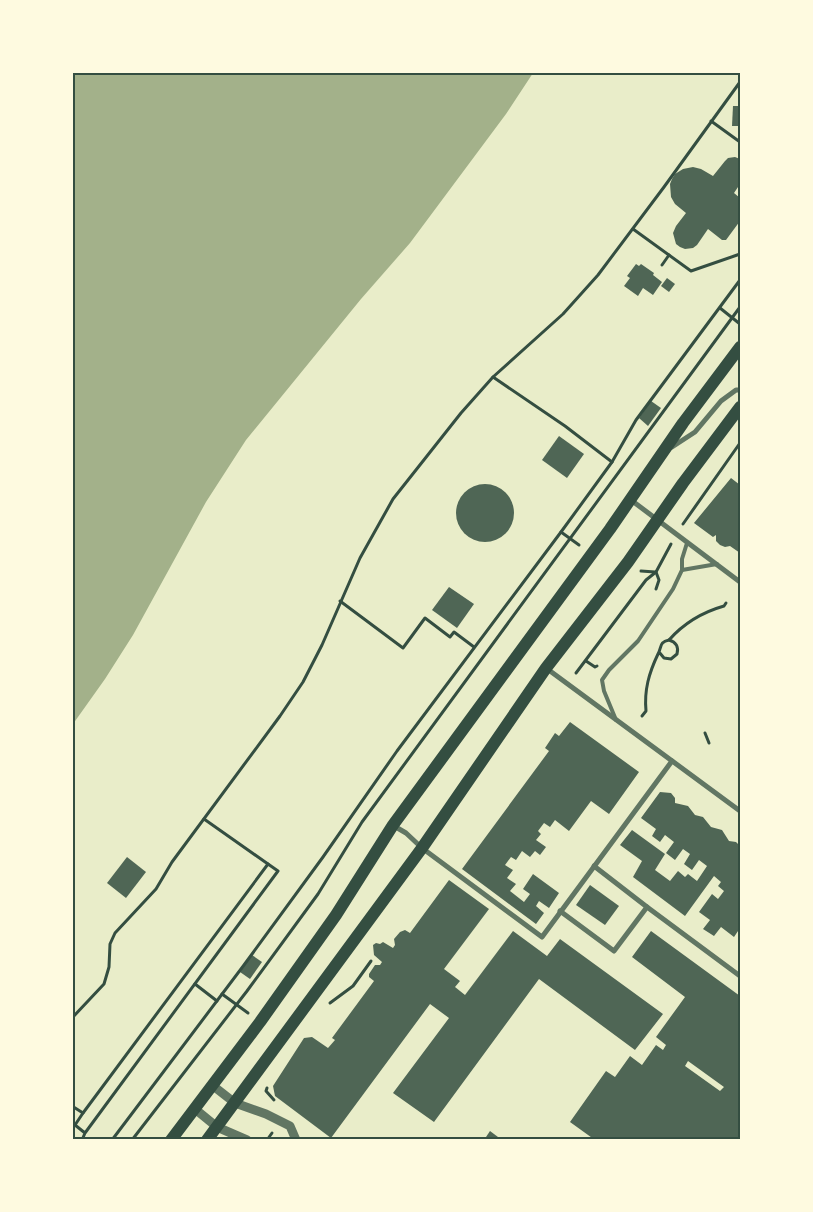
<svg xmlns="http://www.w3.org/2000/svg" width="813" height="1212" font-family="Commissioner,sans-serif">
  <style>
    .water { fill: #a3b18a }
    .building { fill: #4f6655; fill-rule: evenodd }
    .lines { fill: none; stroke-linecap: round; stroke-linejoin: round }
    .path { stroke: #344e41; stroke-width: 3 }
    .service { stroke: #617663; stroke-width: 4 }
    .minor { stroke: #617663; stroke-width: 5 }
    .tertiary { stroke: #617663; stroke-width: 9 }
    .primary { stroke: #344e41; stroke-width: 12 }
    .neatline { fill: none; stroke: #344e41; stroke-width: 2 }
  </style>
  <rect width="100%" height="100%" fill="#e9edc9"/>
  <path class="water" d="M73,72L533,73L506,114L410,243L361,299L246,440L206,502L133,635L105,679L73,724Z"/>
  <g class="building">
    <path d="M733,106H740V126H732Z"/>
    <path d="M735,157L740,159V184L734,193L740,198V221L726,240H722L708,229L697,245L693,248L685,249L680,247L676,244L673,233L676,226L686,213L675,204L671,197L670,184L672,179L675,174L683,169L693,167L701,169L713,176L725,161L728,158Z"/>
    <path d="M636,264L639,266L641,264L654,273L653,275L662,282L653,295L643,288L638,296L624,286L630,278L627,276Z"/>
    <path d="M667,278L675,284L669,292L661,286Z"/>
    <path d="M651,401L661,408L648,426L639,418Z"/>
    <path d="M559,436L584,454L567,478L542,460Z"/>
    <path d="M731,478L740,485V553L730,546L725,547L720,545L716,541V535L713,537L694,523Z"/>
    <circle cx="485" cy="513" r="29"/>
    <path d="M449,587L474,604L457,628L432,610Z"/>
    <path d="M570,722L639,772L609,814L591,801L569,831L555,820L550,827L544,823L538,831L541,834L536,840L546,847L540,855L535,851L530,857L522,851L516,860L511,857L505,865L513,870L507,878L516,884L510,891L524,902L530,894L523,889L533,874L559,893L549,908L539,901L536,906L544,913L536,924L462,869L549,751L545,748L555,733L559,736Z"/>
    <path d="M660,792L671,793L675,798V803L688,806L695,815L703,817L711,827L722,830L729,841L736,842L740,846V928L734,937L721,927L714,936L703,929L710,920L699,912L712,894L718,899L724,891L718,886L721,882L714,876L685,916L633,877L642,861L620,845L632,830L665,854L655,870L670,881L678,871L685,877L688,874L697,881L707,866L699,860L692,870L684,864L690,854L683,849L675,860L666,853L674,842L665,835L660,842L652,836L656,829L641,818Z"/>
    <path d="M127,857L146,872L126,898L107,883Z"/>
    <path d="M449,880L489,909L444,969L460,981L455,987L465,995L513,931L547,956L560,939L663,1014L635,1050L539,979L434,1122L393,1093L449,1018L430,1004L331,1138L275,1096L273,1086L304,1038L312,1037L328,1048L335,1040L332,1038L374,981L369,977V974L375,965H380L382,962L374,955L373,945L376,943L380,944L383,942L393,948L395,945L394,939L400,932L405,930L410,933Z"/>
    <path d="M590,885L619,906L605,925L576,905Z"/>
    <path d="M651,931L740,996V1140H704L701,1137L699,1140H595L570,1122L606,1071L615,1077L630,1056L642,1065L656,1045L663,1050L666,1045L656,1037L685,997L632,957ZM688,1061L724,1087L720,1091L685,1066Z"/>
    <path d="M252,955L262,962L250,979L240,972Z"/>
    <path d="M490,1131L502,1140H484Z"/>
  </g>
  <g class="lines">
    <g class="path">
      <path d="M711,121L740,142"/>
      <path d="M633,229L691,271L740,254"/>
      <path d="M662,265L669,255"/>
      <path d="M720,308L740,324"/>
      <path d="M493,377L565,426L612,462"/>
      <path d="M683,524L740,443"/>
      <path d="M561,532L579,545"/>
      <path d="M641,571L655,572"/>
      <path d="M656,572L659,580L656,589"/>
      <path d="M340,601L403,648L425,618L450,637L454,632L474,647"/>
      <path d="M669,640C684,623 703,612 724,606L726,603"/>
      <path d="M586,661L595,667L597,666"/>
      <path d="M576,673L646,580L656,572L671,544"/>
      <path d="M642,716L646,711C644,690 649,673 658,654C662,647 659,642 669,640C676,642 679,647 677,654L671,659L664,658L659,652"/>
      <path d="M705,733L709,743"/>
      <path d="M204,819L268,864"/>
      <path d="M195,984L217,1001"/>
      <path d="M222,994L248,1013"/>
      <path d="M330,1003L353,986L371,961"/>
      <path d="M72,1018L104,984L109,967L110,944L115,933L156,889L172,862L280,716L303,682L322,645L360,558L393,499L461,413L493,377L563,314L598,275L664,187L740,82"/>
      <path d="M267,1088L266,1091L274,1100"/>
      <path d="M72,1106L83,1113"/>
      <path d="M82,1140L85,1133L278,871L268,864L83,1113L75,1125L85,1133"/>
      <path d="M112,1140L244,965L323,857L397,751L561,532L612,462L636,420L740,280"/>
      <path d="M132,1140L247,991L318,894L362,822L740,307"/>
      <path d="M267,1140L272,1133"/>
    </g>
    <g class="service">
      <path d="M682,570L717,564"/>
      <path d="M616,720L604,691L602,680L609,670L638,641L673,589L682,570V559L687,543"/>
    </g>
    <g class="minor">
      <path d="M672,447L695,432L721,401L736,390H740"/>
      <path d="M631,500L740,582"/>
      <path d="M546,668L740,811"/>
      <path d="M394,826L406,833L422,848L542,937L672,761"/>
      <path d="M647,907L740,976"/>
      <path d="M560,911L614,951L647,907L594,866"/>
    </g>
    <g class="tertiary">
      <path d="M212,1085L235,1103L266,1114L290,1126L296,1140"/>
      <path d="M195,1109L217,1127L247,1140"/>
    </g>
    <g class="primary">
      <path d="M171,1140L260,1022L336,915L393,825L610,529L683,423L740,347"/>
      <path d="M207,1140L422,848L546,668L628,562L683,483L740,407"/>
    </g>
  </g>
  <rect width="813" height="1212" fill="none" stroke="#fefae0" stroke-width="148"/>
  <rect x="74" y="74" width="665" height="1064" class="neatline"/>
</svg>
